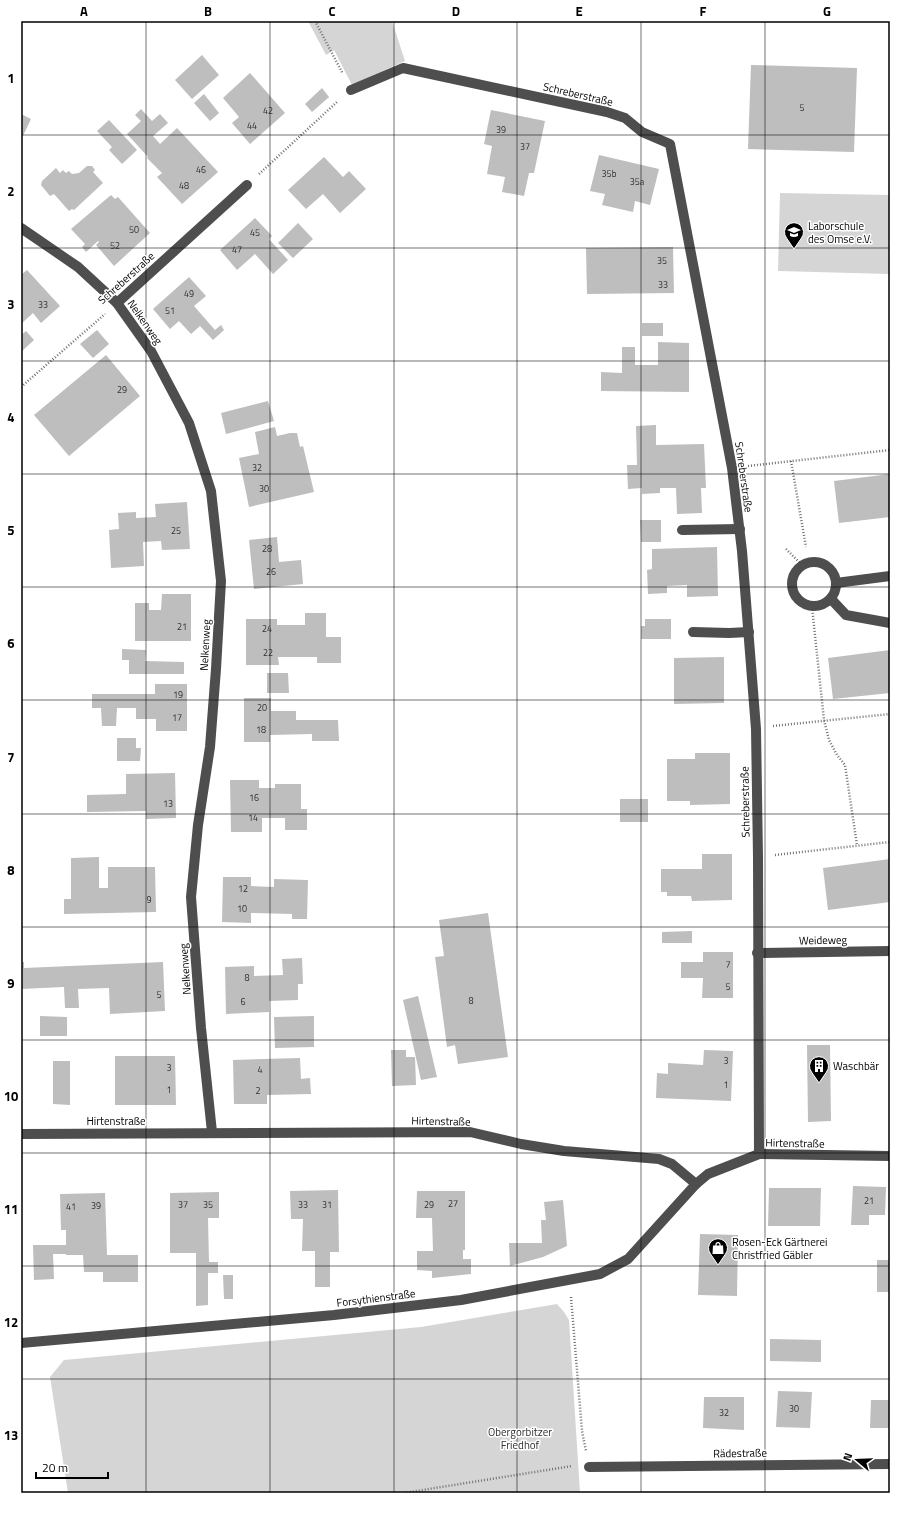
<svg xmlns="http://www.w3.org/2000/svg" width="911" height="1514" font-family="'Titillium Web',sans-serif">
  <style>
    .green { fill: #d5d5d5 }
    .building { fill: #bebebe }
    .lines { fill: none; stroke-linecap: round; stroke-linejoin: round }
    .path { stroke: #707070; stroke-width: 2.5; stroke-dasharray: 1 2; stroke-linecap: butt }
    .minor { stroke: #4e4e4e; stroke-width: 10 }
    .grid { fill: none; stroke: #000; stroke-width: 1; stroke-opacity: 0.55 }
    .labels { text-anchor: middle; stroke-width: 3; stroke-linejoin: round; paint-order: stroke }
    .number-label { font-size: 9px; fill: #303030 }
    .street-label { font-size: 11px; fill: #000; stroke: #fff }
    .poi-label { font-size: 11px; fill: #000; stroke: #fff; text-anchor: start }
    .park-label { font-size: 11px; fill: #2c2c2c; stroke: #fff }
    .neatline { fill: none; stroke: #000; stroke-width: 1.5 }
    .grid-label { font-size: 13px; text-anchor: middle; font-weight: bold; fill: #000 }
  </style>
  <rect width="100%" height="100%" fill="#fff"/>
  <g class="green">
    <path d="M308,21H392L405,61L352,85L334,50L326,55Z"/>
    <path d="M780,193L890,195V274L778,271Z"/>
    <path d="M557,1304L564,1312L569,1320L580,1493H68L50,1377L64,1360L421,1327Z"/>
  </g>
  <g class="building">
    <path d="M202,55L219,75L192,99L175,80Z"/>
    <path d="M751,65L857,68L854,152L748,149Z"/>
    <path d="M250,73L285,113L250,144L232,123L239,117L223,98Z"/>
    <path d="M322,88L329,97L312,112L305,104Z"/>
    <path d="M204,94L219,113L210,121L194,103Z"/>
    <path d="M141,109L152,121L160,114L168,123L153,136L160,144L177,128L218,172L182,204L157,177L162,173L147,158L148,157L127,134L141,121L135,115Z"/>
    <path d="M491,110L545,121L534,173H529L524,196L502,192L505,177L487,174L492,146L484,144Z"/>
    <path d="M21,114L31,119L21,140Z"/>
    <path d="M109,120L137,150L122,164L109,150L112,147L97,131Z"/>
    <path d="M599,155L659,169L650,205L635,201L633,212L602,205L605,194L590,191Z"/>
    <path d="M324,157L343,177L349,171L366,189L340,213L323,194L306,209L288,190Z"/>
    <path d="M87,166H92L95,170L93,172L103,183L74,210L72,209L69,211L54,194L50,196L41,185L42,181L56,168L60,173L63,170L66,173L69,171L72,174L79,173Z"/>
    <path d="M111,195L115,199L118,197L150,233L114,266L96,245L99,242L98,241L86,252L82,247L85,244L71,229Z"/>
    <path d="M255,218L272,236L269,239L288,260L273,274L255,254L237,270L220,250Z"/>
    <path d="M298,223L313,239L293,258L278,243Z"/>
    <path d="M673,247L674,293L587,294L586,248Z"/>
    <path d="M27,270L60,306L41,323L33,313L21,324V275Z"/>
    <path d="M189,277L206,296L194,306L215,330L221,325L224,330L213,340L200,326L191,334L179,321L170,329L153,309Z"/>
    <rect x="642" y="323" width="21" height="13"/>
    <path d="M97,330L109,344L93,358L80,344Z"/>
    <path d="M26,331L34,340L21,352V335Z"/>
    <path d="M658,342L689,343V392L601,391V372L622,373V347H635V365H658Z"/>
    <path d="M106,355L140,396L69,456L34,415Z"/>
    <path d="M268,401L274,421L226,434L221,413Z"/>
    <path d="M656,425V445L704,444L706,488H701L702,513L677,514L676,488H660V493L642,494V488L628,489L627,465H637L636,426Z"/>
    <path d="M275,427L277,436L290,433H297L300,447L303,446L314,492L249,507L239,458L259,454L255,432Z"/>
    <path d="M890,474V517L839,523L834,481Z"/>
    <path d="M187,502L190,549L162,550L161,541L143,542L144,566L111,568L109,530L119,529L118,513L136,512V518L156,517L155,504Z"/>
    <path d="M640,520H661V542H641Z"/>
    <path d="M277,537L279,562L301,560L303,584L254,589L249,540Z"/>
    <path d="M717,547L718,596L687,597V585L667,586V593L648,594L647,570L652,569V549Z"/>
    <path d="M162,594H191V641H135V603H149V610H161Z"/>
    <path d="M305,613H326V637H341V663H317V657H278L279,665H246V619H277V625H305Z"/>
    <path d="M645,619H671V639H641V626H645Z"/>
    <path d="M122,649L146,650L145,661L184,662V674H129V660H122Z"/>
    <path d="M890,650V693L833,699L828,658Z"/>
    <path d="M724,657V703L674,704V658Z"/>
    <path d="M267,673H288L289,693H267Z"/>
    <path d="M155,684H187V731H156V719H136V708H117L116,726H102L101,708H92V694H155Z"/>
    <path d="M244,698H271V711H296V720H338L339,741H312V734L270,735V742H244Z"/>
    <path d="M117,738H136V748H141L140,761H117Z"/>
    <path d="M695,753H730V804L690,805V801H667V759H695Z"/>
    <path d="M175,773L176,818L146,819V811L87,812V795L126,794V774Z"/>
    <path d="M230,780H259V788H275V784H301V809H307V830H285V818H262V832H231Z"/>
    <rect x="620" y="799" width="28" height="23"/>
    <path d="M702,854H732V900L692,901L691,896H667V892H661V869H702Z"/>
    <path d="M99,857V888H108V867H155L156,912L64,914V899H71V858Z"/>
    <path d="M890,859V902L828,910L823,868Z"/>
    <path d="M223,877H251V886L274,887V879L308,880L307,919H292V914L251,913V923L222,922Z"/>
    <path d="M488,913L508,1057L458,1064L455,1045L447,1047L435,957L444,956L439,920Z"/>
    <path d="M692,931V943H662V932Z"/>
    <path d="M703,952H733V998H702L703,978H681V962H703Z"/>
    <path d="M302,958L303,984H298V1000L269,1001V1012L226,1014L225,967L254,966V976L283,975L282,959Z"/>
    <path d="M21,962H24V968L163,962L165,1011L110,1014L109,988L78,989L79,1008H65L64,987L21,989Z"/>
    <path d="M418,996L437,1077L421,1080L403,1000Z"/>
    <path d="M40,1016L67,1017V1036H40Z"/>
    <path d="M314,1016V1047L275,1048L274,1017Z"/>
    <path d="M807,1045H830L831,1121L808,1122Z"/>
    <path d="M391,1050H406V1057H415L416,1085L392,1086Z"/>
    <path d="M704,1050L733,1051L731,1101L656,1098L657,1073L668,1074V1063L703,1065Z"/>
    <path d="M115,1056H175L176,1105H115Z"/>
    <path d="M300,1058L301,1079L310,1078L311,1094L267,1095V1104H234L233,1060Z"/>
    <path d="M53,1061H70V1105L53,1104Z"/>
    <path d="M853,1186L886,1187L885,1215H869V1225H851Z"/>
    <path d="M769,1188H821L820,1226H768Z"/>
    <path d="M338,1190L339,1252H330V1287H315V1251H302L303,1219H291L290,1191Z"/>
    <path d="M417,1191H465V1250H463V1259H471V1274L432,1278V1271L417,1270V1251H433L432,1218H416Z"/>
    <path d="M219,1192V1218H208L209,1262H218V1273H208V1305L196,1306V1253H170V1193Z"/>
    <path d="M105,1193L107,1255H138V1282H103V1272H84L83,1255H66V1254H53L54,1279L34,1280L33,1245H66V1230H61L60,1194Z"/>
    <path d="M563,1200L567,1246L543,1257L510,1266L509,1243H542L541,1220H546L544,1202Z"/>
    <path d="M700,1234L738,1235L737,1296L698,1295Z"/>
    <rect x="877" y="1260" width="13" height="32"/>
    <path d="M223,1275H233V1299H224Z"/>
    <path d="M770,1339L821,1340V1362L770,1361Z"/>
    <path d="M778,1391L812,1392L810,1428L776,1427Z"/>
    <path d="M704,1397H744V1430L703,1428Z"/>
    <path d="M871,1400H890V1428H870Z"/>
  </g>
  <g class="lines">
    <g class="path">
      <path d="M315,21L343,74"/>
      <path d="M259,174L338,101"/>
      <path d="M21,387L105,314"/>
      <path d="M791,461L806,547"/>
      <path d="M748,466L890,450"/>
      <path d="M786,549L802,565"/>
      <path d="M812,607L824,720L829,740L837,755L845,765L857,845"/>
      <path d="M773,726L890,714"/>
      <path d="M775,855L890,842"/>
      <path d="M571,1297L582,1431L586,1451"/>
      <path d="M404,1493L572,1466"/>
    </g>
    <g class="minor">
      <path d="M351,90L403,68L607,112L625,118L642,132L670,144L732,468L742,551L756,729L758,857L759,1154"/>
      <path d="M21,228L78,267L117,303L151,351L189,423L211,491L221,581L216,669L210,747L198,825L191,897L201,1028L212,1132"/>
      <path d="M117,303L247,185"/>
      <path d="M682,530L740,529"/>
      <circle cx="814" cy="584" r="22"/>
      <path d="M836,583L890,576"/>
      <path d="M831,599L846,615L890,623"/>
      <path d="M693,632L729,633L749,632"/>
      <path d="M757,953L890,951"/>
      <path d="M21,1134L470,1132L521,1144L564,1151L659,1159L672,1164L696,1184"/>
      <path d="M21,1343L334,1315L461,1300L600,1274L628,1259L696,1184L708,1174L759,1154L890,1156"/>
      <path d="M589,1467L890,1464"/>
    </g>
  </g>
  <path class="grid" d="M146,21V1493M270,21V1493M394,21V1493M517,21V1493M641,21V1493M765,21V1493M21,135H890M21,248H890M21,361H890M21,474H890M21,587H890M21,700H890M21,814H890M21,927H890M21,1040H890M21,1153H890M21,1266H890M21,1379H890"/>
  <defs>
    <g id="school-pin" transform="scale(1)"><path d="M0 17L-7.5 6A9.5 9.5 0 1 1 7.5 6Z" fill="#000" stroke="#fff"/><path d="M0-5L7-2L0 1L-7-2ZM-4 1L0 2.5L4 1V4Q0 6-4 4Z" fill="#fff"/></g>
    <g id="building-pin" transform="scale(1)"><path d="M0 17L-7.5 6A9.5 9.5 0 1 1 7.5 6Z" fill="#000" stroke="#fff"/><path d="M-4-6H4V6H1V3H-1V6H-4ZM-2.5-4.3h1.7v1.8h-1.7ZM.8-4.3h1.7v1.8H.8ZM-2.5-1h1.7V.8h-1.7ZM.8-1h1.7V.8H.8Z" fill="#fff"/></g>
    <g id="shop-pin" transform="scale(1)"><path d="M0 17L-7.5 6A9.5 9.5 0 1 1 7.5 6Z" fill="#000" stroke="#fff"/><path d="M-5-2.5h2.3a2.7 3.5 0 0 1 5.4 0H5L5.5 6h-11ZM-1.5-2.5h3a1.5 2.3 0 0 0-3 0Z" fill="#fff"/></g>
  </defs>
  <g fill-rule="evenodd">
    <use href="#school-pin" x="794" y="232"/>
    <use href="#building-pin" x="819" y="1066"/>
    <use href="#shop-pin" x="718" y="1248"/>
  </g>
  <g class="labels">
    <g class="number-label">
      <text x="802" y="111">5</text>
      <text x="268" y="114">42</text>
      <text x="252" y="129">44</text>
      <text x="501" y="133">39</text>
      <text x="525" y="150">37</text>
      <text x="201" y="173">46</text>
      <text x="609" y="177">35b</text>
      <text x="637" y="185">35a</text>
      <text x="184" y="189">48</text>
      <text x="134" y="233">50</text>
      <text x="255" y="236">45</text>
      <text x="115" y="249">52</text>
      <text x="237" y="253">47</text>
      <text x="662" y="264">35</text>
      <text x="663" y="288">33</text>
      <text x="189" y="297">49</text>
      <text x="43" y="308">33</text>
      <text x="170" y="314">51</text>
      <text x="122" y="393">29</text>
      <text x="257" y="471">32</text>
      <text x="264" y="492">30</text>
      <text x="176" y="534">25</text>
      <text x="267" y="552">28</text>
      <text x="271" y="575">26</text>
      <text x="182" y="630">21</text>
      <text x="267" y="632">24</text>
      <text x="268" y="656">22</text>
      <text x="178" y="698">19</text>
      <text x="262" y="711">20</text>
      <text x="177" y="721">17</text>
      <text x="261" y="733">18</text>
      <text x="254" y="801">16</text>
      <text x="168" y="807">13</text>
      <text x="253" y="821">14</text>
      <text x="243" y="892">12</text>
      <text x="149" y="903">9</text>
      <text x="242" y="912">10</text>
      <text x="728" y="968">7</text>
      <text x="247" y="981">8</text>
      <text x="728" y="990">5</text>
      <text x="159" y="998">5</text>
      <text x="471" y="1004">8</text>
      <text x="243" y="1005">6</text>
      <text x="726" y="1064">3</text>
      <text x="169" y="1071">3</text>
      <text x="260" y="1073">4</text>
      <text x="726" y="1088">1</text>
      <text x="169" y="1093">1</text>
      <text x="258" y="1094">2</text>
      <text x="869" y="1204">21</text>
      <text x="453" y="1207">27</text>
      <text x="183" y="1208">37</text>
      <text x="208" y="1208">35</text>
      <text x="303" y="1208">33</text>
      <text x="327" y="1208">31</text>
      <text x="429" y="1208">29</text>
      <text x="96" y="1209">39</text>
      <text x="71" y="1210">41</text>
      <text x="794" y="1412">30</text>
      <text x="724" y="1416">32</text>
    </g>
    <g class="street-label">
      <text transform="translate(578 94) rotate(13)" y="4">Schreberstraße</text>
      <text transform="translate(126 278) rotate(-42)" y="4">Schreberstraße</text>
      <text transform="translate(145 322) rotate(55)" y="4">Nelkenweg</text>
      <text transform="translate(744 477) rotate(82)" y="4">Schreberstraße</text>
      <text transform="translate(205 645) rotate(-87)" y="4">Nelkenweg</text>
      <text transform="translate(745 802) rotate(-91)" y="4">Schreberstraße</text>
      <text transform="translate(823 940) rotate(-1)" y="4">Weideweg</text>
      <text transform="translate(185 969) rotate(-94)" y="4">Nelkenweg</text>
      <text x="116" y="1125">Hirtenstraße</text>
      <text transform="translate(441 1121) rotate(1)" y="4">Hirtenstraße</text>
      <text transform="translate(795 1143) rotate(1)" y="4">Hirtenstraße</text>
      <text transform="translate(376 1298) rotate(-7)" y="4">Forsythienstraße</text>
      <text transform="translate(740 1453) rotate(-1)" y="4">Rädestraße</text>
    </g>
    <g class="poi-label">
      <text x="808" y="230">Laborschule<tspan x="808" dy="13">des Omse e.V.</tspan></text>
      <text x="833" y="1070">Waschbär</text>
      <text x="732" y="1246">Rosen-Eck Gärtnerei<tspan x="732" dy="13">Christfried Gäbler</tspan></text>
    </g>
    <g class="park-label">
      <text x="520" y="1436">Obergorbitzer<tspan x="520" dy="13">Friedhof</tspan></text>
    </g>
  </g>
  <rect width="911" height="1514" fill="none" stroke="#ffffff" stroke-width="44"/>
  <g transform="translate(857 1460) rotate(289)" stroke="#ffffff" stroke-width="3" paint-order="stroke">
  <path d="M0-3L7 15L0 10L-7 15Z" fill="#000000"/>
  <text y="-6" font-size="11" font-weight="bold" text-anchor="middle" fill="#000000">N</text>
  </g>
  <path d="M36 1472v6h72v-6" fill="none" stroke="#000000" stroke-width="2"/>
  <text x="42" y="1472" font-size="12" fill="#000000" stroke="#ffffff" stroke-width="3" paint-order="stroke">20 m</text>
  <rect x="22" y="22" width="867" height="1470" class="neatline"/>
  <g class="grid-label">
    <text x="84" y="16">A</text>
    <text x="208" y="16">B</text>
    <text x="332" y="16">C</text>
    <text x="456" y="16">D</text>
    <text x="579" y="16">E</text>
    <text x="703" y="16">F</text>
    <text x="827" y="16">G</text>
    <text x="11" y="83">1</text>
    <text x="11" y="196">2</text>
    <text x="11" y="309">3</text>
    <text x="11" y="422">4</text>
    <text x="11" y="535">5</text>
    <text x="11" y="648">6</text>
    <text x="11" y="762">7</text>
    <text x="11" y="875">8</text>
    <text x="11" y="988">9</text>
    <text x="11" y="1101">10</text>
    <text x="11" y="1214">11</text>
    <text x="11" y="1327">12</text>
    <text x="11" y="1440">13</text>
  </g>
</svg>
